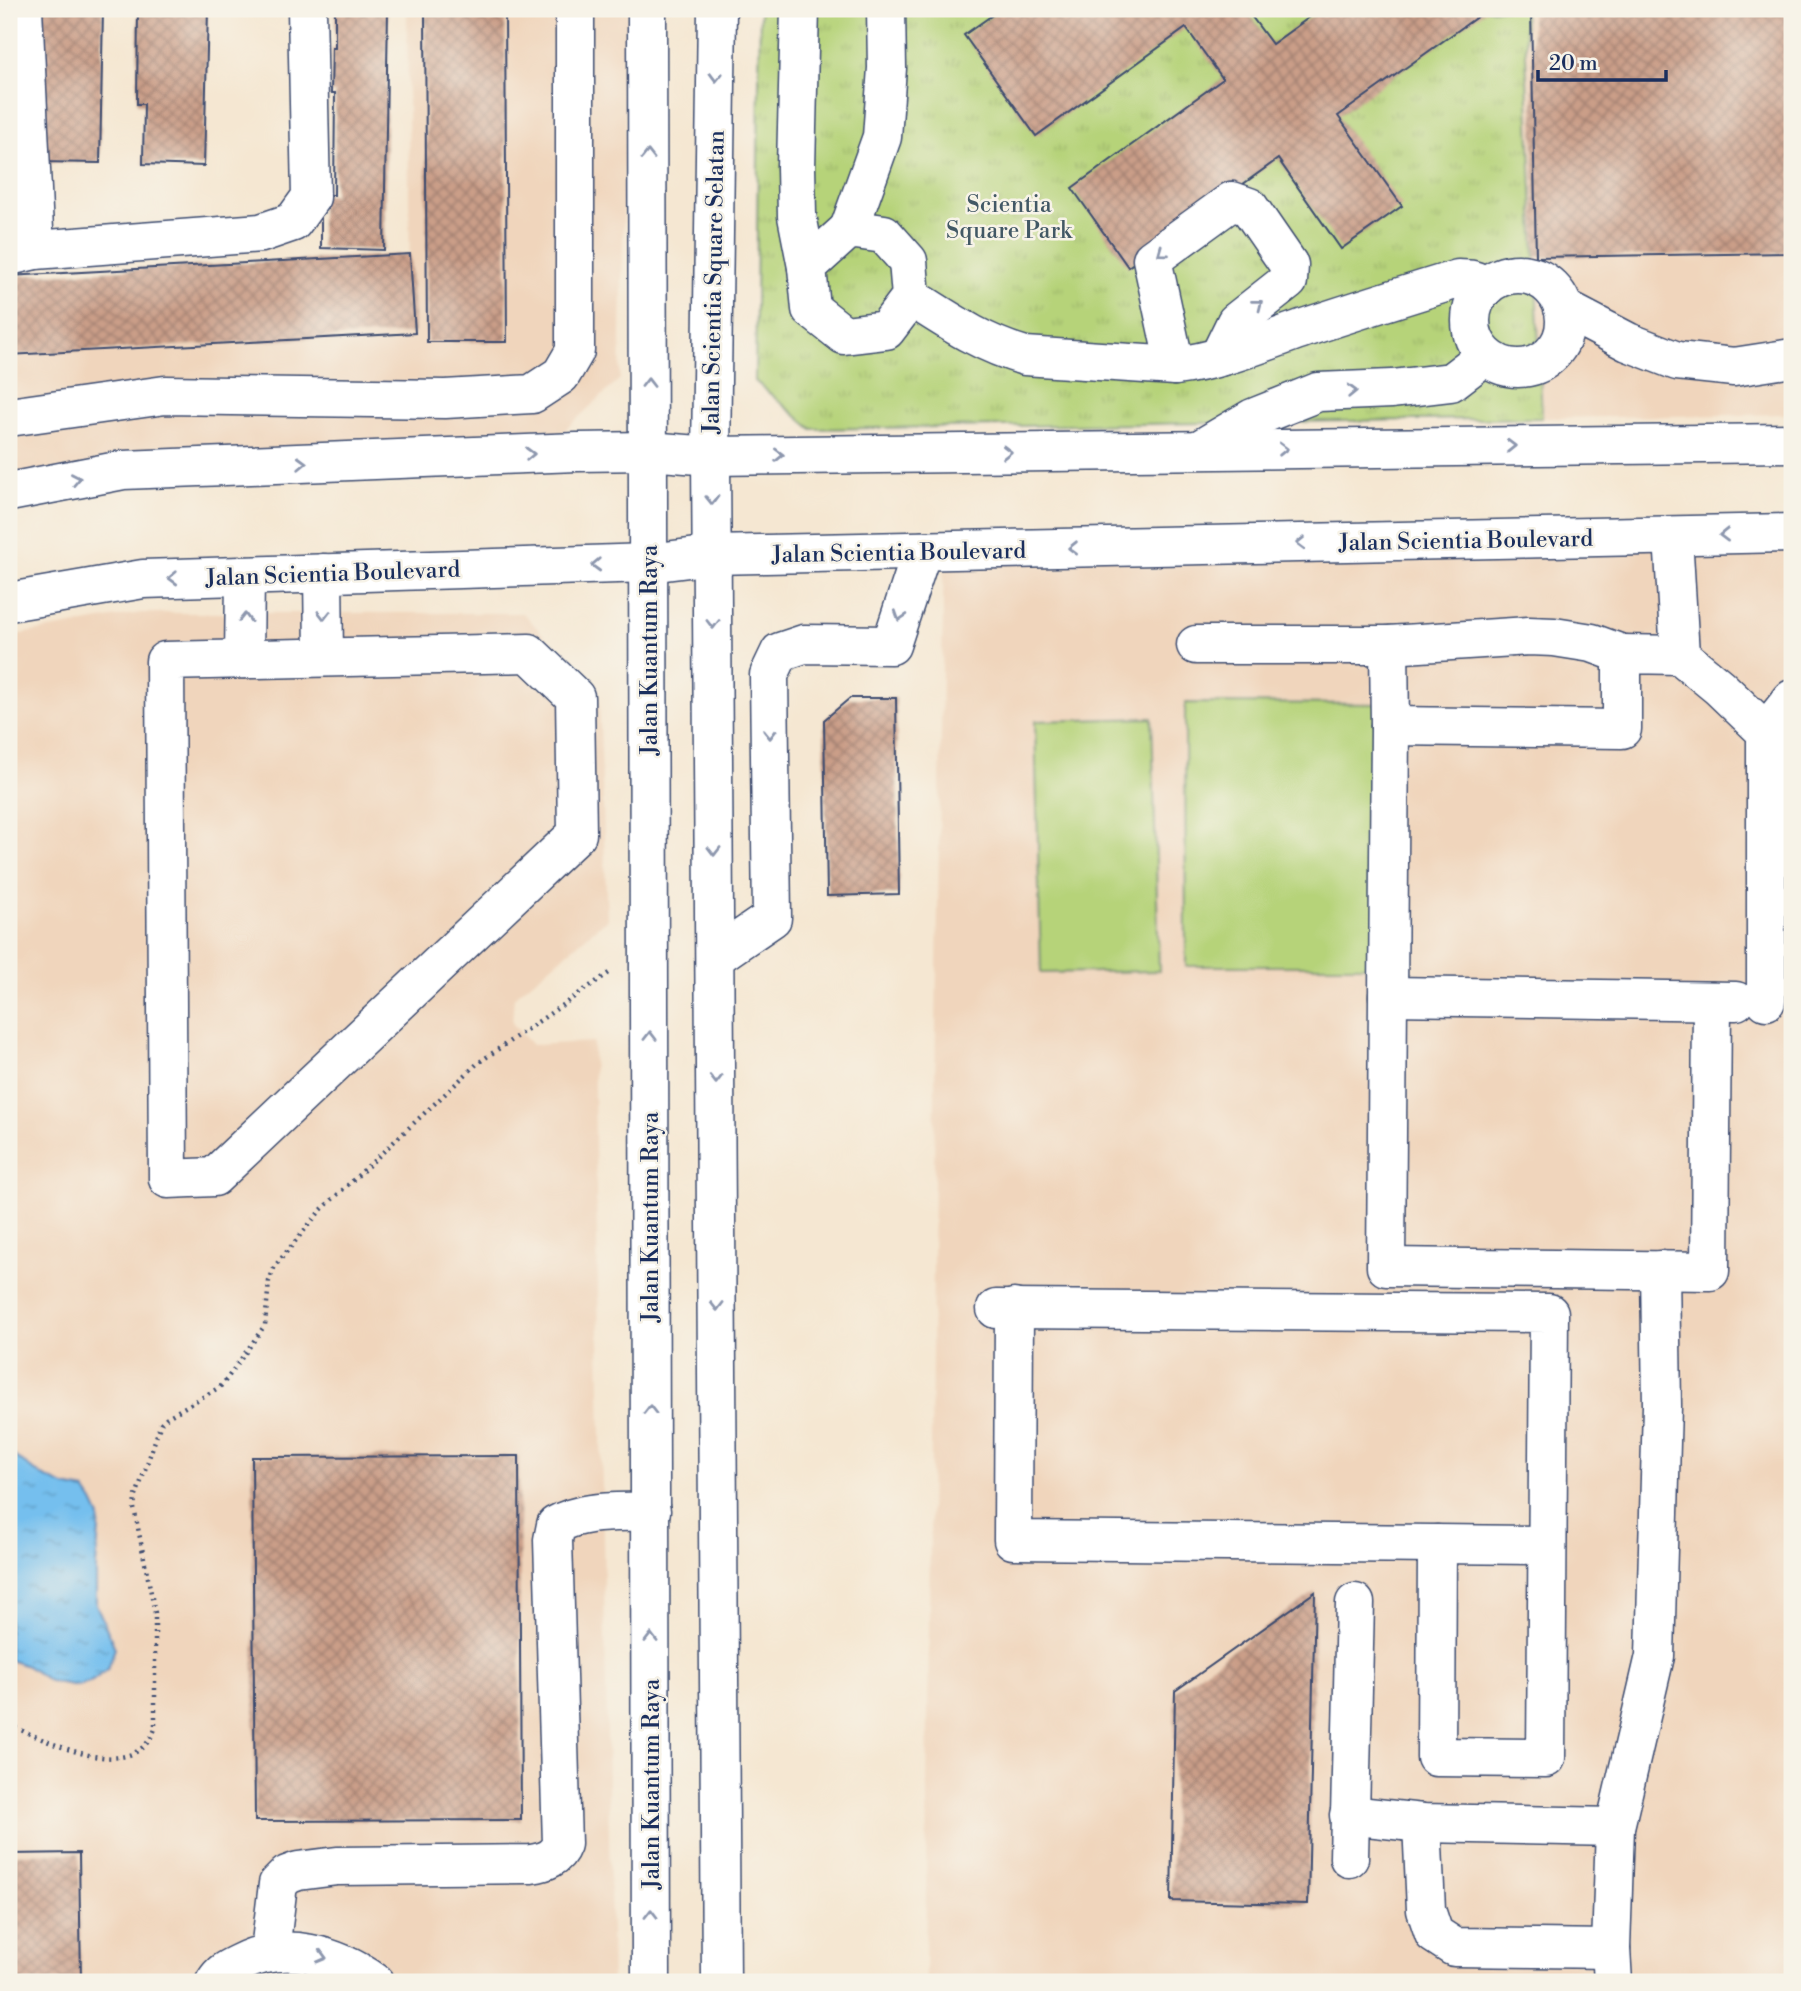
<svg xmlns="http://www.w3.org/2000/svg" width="1801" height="1991" font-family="'Libre Bodoni',serif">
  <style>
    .built { fill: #f0d5bc }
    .green { fill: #b6d379; stroke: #68816c; stroke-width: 2 }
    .park { fill: url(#park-tufts); stroke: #68816c; stroke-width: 2 }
    .water { fill: url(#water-ripples); stroke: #4877a6; stroke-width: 2 }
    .building { fill: url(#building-cross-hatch) }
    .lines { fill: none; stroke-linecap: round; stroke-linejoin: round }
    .minor-casing { stroke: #3c4b6f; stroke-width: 41 }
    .path { stroke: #3c4b6f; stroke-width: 4.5; stroke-dasharray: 2 5; stroke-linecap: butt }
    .minor { stroke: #fff; stroke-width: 38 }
    .oneway { stroke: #8d97ae }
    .labels { text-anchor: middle; stroke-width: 5; stroke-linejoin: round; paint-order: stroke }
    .park-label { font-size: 23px; fill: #425865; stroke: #f7f3e8 }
    .street-label { font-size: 23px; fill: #1b2f5e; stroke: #f7f3e8 }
  </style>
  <defs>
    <pattern id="park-tufts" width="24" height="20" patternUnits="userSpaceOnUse" patternTransform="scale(1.75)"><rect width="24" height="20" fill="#b6d379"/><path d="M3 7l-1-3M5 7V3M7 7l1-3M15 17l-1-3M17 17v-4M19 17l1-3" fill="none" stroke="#9cb56b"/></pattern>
    <pattern id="water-ripples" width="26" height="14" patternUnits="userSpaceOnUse" patternTransform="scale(1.75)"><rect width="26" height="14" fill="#75bfee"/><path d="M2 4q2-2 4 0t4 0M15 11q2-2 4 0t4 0" fill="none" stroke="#5f9cc4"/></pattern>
    <pattern id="building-cross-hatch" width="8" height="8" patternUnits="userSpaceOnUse" patternTransform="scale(1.75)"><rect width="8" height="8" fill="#ca9e88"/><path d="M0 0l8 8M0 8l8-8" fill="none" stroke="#a38172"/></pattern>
  </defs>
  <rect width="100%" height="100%" fill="#f7f3e8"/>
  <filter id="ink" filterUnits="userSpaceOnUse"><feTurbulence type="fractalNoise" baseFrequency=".0143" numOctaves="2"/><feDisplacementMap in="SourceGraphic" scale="14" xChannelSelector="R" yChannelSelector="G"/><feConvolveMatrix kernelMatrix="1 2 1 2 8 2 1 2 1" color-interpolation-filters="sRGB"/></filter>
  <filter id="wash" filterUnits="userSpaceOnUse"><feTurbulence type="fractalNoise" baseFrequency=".00686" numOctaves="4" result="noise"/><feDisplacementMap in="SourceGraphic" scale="28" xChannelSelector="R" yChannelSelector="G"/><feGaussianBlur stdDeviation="1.57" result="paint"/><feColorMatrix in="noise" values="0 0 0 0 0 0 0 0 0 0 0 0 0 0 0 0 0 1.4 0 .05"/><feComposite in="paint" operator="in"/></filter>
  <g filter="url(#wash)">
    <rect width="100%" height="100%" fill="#f5e7d2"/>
    <g class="built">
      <path d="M407,9H628L620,379L554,440L9,478V308L68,297L410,282Z"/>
      <path d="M1524,9H1792V414L1542,418Z"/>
      <path d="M1792,539V1982H925L935,1088L944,550Z"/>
      <path d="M141,613H523L599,694L607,919L514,997L512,1023L532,1045L593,1042L612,1982H9V636Z"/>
    </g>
    <g class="green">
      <path d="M1185,703L1378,704L1379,966H1186Z"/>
      <path d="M1152,718L1159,971L1041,973L1035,721Z"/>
    </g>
    <path class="park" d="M760,9H1524L1542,418L812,429L755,381Z"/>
    <path class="water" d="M9,1444L14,1456L42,1476L64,1486L85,1490L93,1502L100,1517L96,1566V1604L115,1648L108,1669L92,1681L77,1686L49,1681L27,1666L9,1660Z"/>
    <g id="blocks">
      <g class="building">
        <path d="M41,9H103L100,163L40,162Z"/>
        <path d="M138,9H208L204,166L143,164L144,104H137Z"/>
        <path d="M335,9H388L384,250L321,248V195H334L335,93H331L332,48H335Z"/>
        <path d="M425,9H505L507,342H427Z"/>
        <path d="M1001,9H1246L1272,44L1321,9H1488L1338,116L1402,206L1341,249L1278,159L1128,267L1072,188L1223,79L1186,28L1036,136L964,35Z"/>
        <path d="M1531,9H1792V253L1536,257Z"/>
        <path d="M410,254L415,333L9,355V276Z"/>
        <path d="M850,698H896L899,894L827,896L824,720Z"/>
        <path d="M519,1456L521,1820L255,1821L252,1457Z"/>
        <path d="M1315,1592L1308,1904L1171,1901L1175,1691Z"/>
        <path d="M79,1853L81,1982H9V1854Z"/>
      </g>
    </g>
  </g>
  <g filter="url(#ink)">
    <use href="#blocks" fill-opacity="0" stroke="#3c4b6f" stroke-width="2"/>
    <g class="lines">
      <g class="minor-casing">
        <g id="minor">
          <path d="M23,9L35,250"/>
          <path d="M647,9L651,1982"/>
          <path d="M717,9L711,456L721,1982"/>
          <path d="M800,9L796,167L797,216L807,267"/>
          <path d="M849,229L884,234L908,261L911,297L886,330L844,335L811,309L807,267Z"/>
          <path d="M849,229L882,137L887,68L886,9"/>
          <path d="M9,256L35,250L261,233L293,222L311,197L307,9"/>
          <circle cx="1518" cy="321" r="47"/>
          <path d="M911,297C949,321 980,343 1025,356L1175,366C1219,361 1262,343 1304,328C1355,311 1406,295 1458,279C1469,279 1476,279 1485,287"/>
          <path d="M1563,308L1628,342L1677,361L1734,367L1792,358"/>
          <path d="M1175,366L1152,259L1232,201L1249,207L1289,265L1288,281L1236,322L1219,357"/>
          <path d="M9,417L165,395L445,399L532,394L561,375L575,351V9"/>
          <path d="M1202,448L1253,418L1318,392L1392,389L1451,382L1485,356"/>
          <path d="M9,492L123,470L577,452L649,451L711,456L1792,443"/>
          <path d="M1673,536L1680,655L1719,687L1766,732V1001"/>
          <path d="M323,573L324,657"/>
          <path d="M9,602L143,579L649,563L713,555L1792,533"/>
          <path d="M1196,645H1389L1529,636L1554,637L1592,643L1622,654"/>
          <path d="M1389,645L1390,726"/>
          <path d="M529,653L575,697L577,834L214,1177L168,1179L165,661Z"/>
          <path d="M1680,655L1622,654V729L1390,726L1386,1267L1710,1271L1712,1001"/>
          <path d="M244,659L245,576"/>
          <path d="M1766,732L1792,699"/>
          <path d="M715,957L772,918L769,675L780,652L804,644L891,645L922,551"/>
          <path d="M1388,996L1736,1001"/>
          <path d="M1014,1308L1013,1540L1547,1545"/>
          <path d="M996,1309L1549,1313L1546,1758L1436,1757L1437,1544"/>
          <path d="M1349,1815L1422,1823L1615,1827"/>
          <path d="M1422,1823L1426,1910L1434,1934L1454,1947L1611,1949"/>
          <path d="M1349,1858L1355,1603"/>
          <path d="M270,1951L278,1884L287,1875L298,1871L337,1866L531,1864C545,1862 557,1858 562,1844L553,1540L556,1525C583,1509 620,1513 651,1511"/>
          <path d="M215,1982C222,1971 228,1969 240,1963C284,1940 336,1955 374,1982"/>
          <path d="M1613,1982L1611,1949L1615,1827L1655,1656L1662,1406L1660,1270"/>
        </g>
      </g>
      <path class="path" d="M9,1725C47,1740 132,1788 155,1729V1613L134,1508L135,1499L161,1423L166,1418L220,1387L226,1380L265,1325L269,1281L275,1266L320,1211L478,1063L609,973"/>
      <use href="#minor" class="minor"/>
    </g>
    <defs><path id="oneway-chevron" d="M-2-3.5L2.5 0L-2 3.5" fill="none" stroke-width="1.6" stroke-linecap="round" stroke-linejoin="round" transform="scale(1.75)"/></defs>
    <g class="oneway">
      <use href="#oneway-chevron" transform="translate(716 77) rotate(91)"/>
      <use href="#oneway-chevron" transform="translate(648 155) rotate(-90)"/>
      <use href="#oneway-chevron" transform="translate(1162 252) rotate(144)"/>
      <use href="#oneway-chevron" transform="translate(1258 304) rotate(-38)"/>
      <use href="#oneway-chevron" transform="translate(648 383) rotate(-90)"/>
      <use href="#oneway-chevron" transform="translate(1352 391) rotate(-2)"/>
      <use href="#oneway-chevron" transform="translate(1511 446) rotate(-1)"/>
      <use href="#oneway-chevron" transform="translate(1283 449) rotate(-1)"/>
      <use href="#oneway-chevron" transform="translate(1007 452) rotate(-1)"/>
      <use href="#oneway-chevron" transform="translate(530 454) rotate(-2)"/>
      <use href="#oneway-chevron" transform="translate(779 455) rotate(-1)"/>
      <use href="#oneway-chevron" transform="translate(302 463) rotate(-2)"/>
      <use href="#oneway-chevron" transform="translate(76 479) rotate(-11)"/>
      <use href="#oneway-chevron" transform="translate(712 500) rotate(89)"/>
      <use href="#oneway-chevron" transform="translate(1724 535) rotate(179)"/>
      <use href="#oneway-chevron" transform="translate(1301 543) rotate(179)"/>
      <use href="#oneway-chevron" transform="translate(1073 548) rotate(179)"/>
      <use href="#oneway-chevron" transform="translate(596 565) rotate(178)"/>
      <use href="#oneway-chevron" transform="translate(173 578) rotate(178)"/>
      <use href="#oneway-chevron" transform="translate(324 615) rotate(90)"/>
      <use href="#oneway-chevron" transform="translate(900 616) rotate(108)"/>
      <use href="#oneway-chevron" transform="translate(245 618) rotate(-89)"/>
      <use href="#oneway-chevron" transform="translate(713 624) rotate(90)"/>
      <use href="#oneway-chevron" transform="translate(770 734) rotate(89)"/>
      <use href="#oneway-chevron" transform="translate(714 851) rotate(90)"/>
      <use href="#oneway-chevron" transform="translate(650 1036) rotate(-90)"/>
      <use href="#oneway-chevron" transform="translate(716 1079) rotate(90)"/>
      <use href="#oneway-chevron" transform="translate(717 1306) rotate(90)"/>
      <use href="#oneway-chevron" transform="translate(650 1410) rotate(-90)"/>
      <use href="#oneway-chevron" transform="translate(651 1638) rotate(-90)"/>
      <use href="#oneway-chevron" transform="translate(651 1914) rotate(-90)"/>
      <use href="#oneway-chevron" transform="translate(322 1957) rotate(15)"/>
    </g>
  </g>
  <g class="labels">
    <g class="park-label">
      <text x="1009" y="212">Scientia<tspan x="1009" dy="26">Square Park</tspan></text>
    </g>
    <g class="street-label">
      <text transform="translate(713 282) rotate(-89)" y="8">Jalan Scientia Square Selatan</text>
      <text transform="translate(1466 540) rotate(-1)" y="8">Jalan Scientia Boulevard</text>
      <text transform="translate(899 552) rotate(-1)" y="8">Jalan Scientia Boulevard</text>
      <text transform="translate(333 573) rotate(-2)" y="8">Jalan Scientia Boulevard</text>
      <text transform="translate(649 650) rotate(-90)" y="8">Jalan Kuantum Raya</text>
      <text transform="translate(650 1217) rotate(-90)" y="8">Jalan Kuantum Raya</text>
      <text transform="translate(651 1784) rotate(-90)" y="8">Jalan Kuantum Raya</text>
    </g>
  </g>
  <rect width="1801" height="1991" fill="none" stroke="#f7f3e8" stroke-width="35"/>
  <path d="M1538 70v10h128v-10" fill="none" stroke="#1b2f5e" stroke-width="3.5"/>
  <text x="1549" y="70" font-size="21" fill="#1b2f5e" stroke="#f7f3e8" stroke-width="5" paint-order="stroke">20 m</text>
</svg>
